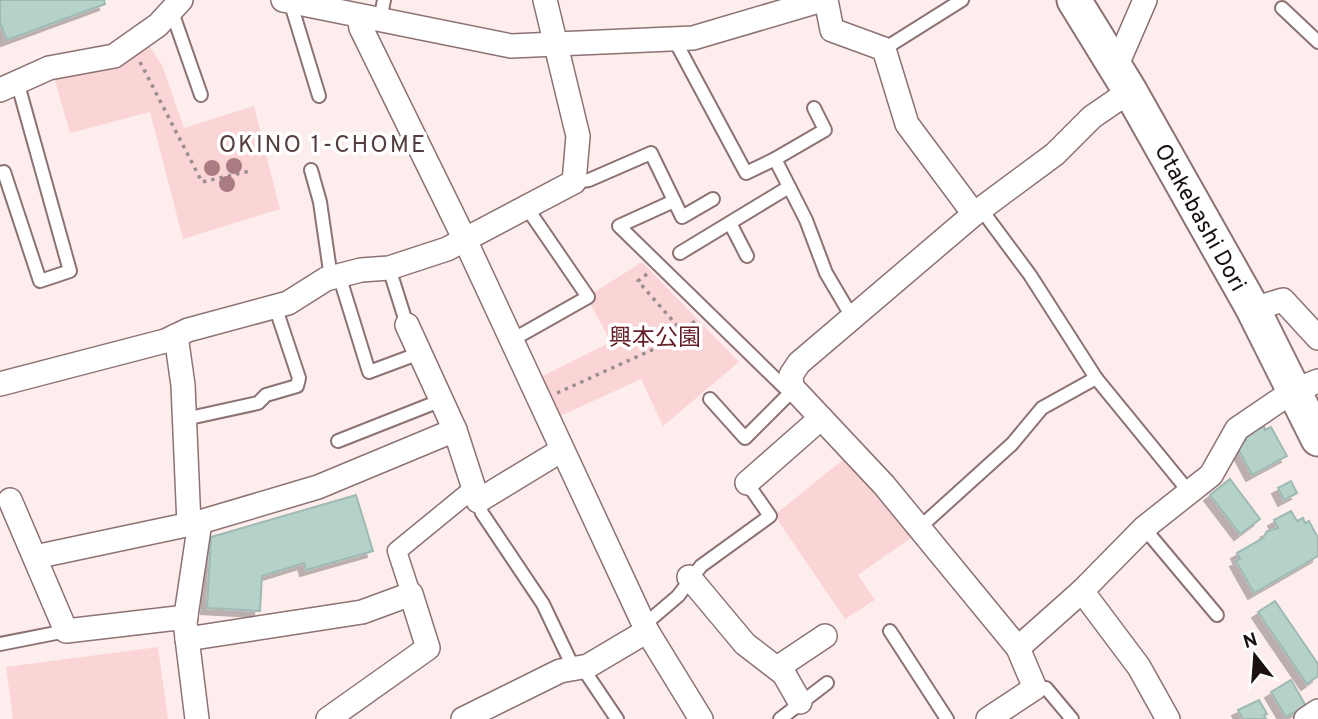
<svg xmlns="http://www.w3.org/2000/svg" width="1318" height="719" font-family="Overpass,'Noto Sans JP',sans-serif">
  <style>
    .green { fill: #fbd5d6 }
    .building { fill: #b4d1ca; stroke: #9ebab3; stroke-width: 2; filter: url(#shadow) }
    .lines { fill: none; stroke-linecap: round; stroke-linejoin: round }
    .service-casing { stroke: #8c7273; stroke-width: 16 }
    .pedestrian-casing { stroke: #8c7273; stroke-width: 21 }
    .minor-casing { stroke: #8c7273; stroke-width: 26 }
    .secondary-casing { stroke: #8c7273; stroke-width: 37 }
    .path { stroke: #9c8e8e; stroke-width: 3.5; stroke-dasharray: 3.5 5; stroke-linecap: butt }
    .service { stroke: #fff; stroke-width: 12 }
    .pedestrian { stroke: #fff; stroke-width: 18 }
    .minor { stroke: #fff; stroke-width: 23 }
    .secondary { stroke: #fff; stroke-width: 33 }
    .tree { fill: #aa7c81 }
    .labels { text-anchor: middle; stroke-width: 7; stroke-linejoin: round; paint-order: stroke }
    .street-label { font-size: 23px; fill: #1a1111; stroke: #fff }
    .park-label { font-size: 23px; fill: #652029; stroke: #fff }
    .neighbourhood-label { font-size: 24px; letter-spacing: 2px; fill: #543d3e; stroke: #fff }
  </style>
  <defs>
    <filter id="shadow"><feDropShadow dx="-6" dy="6" stdDeviation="0" flood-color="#0004"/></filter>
  </defs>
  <rect width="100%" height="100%" fill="#feeded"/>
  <g class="green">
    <path d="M148,44L162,65L184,128L254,106L280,209L183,239L150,112L70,133L54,77Z"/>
    <path d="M642,262L739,362L663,426L641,379L556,418L537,379L611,342L588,300L593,293Z"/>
    <path d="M845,458L912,537L858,575L875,600L845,619L779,522L777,513Z"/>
    <path d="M158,647L168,719H13L6,667Z"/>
  </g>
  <g class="building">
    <path d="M0,0H104L105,4L7,40L0,23Z"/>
    <path d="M1264,426L1265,430L1271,427L1287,456L1252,475L1236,445L1246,440L1244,436Z"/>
    <path d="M1230,479L1260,519L1240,534L1210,495Z"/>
    <path d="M1291,481L1297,493L1284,500L1278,488Z"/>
    <path d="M356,495L373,551L306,570L304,563L262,576L260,611L207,608L211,537Z"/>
    <path d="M1291,511L1297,521L1303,518L1305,523L1309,521L1318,538V556L1254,593L1236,561L1240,559L1237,553L1263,538L1267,531L1278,528L1274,520Z"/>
    <path d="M1275,601L1318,664V676L1307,684L1258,612Z"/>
    <path d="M1291,680L1306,706L1286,717L1271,692Z"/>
    <path d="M1259,700L1267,714L1264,715L1266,719H1243L1238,710Z"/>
  </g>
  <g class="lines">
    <g class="service-casing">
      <g id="service">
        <path d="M290,1L319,96"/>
        <path d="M1282,8L1318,42"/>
        <path d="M172,12L201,95"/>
        <path d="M380,20L384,0"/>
        <path d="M674,39L746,173L775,159L806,220L826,273L852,317"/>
        <path d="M884,49L962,0"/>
        <path d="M775,159L825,130L814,108"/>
        <path d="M311,170L320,202L331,278"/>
        <path d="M0,173L4,172L40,281L70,271L17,81"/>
        <path d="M574,182L589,180L651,153L682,217L713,199"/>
        <path d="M674,201L619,226L785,388L792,387L789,394L745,438L710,399"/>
        <path d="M981,209L1030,275L1096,378L1190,493"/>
        <path d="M730,223L747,256"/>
        <path d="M680,253L789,187"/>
        <path d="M389,268L407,325"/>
        <path d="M339,275L369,372L420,353"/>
        <path d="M512,340L588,297L527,208"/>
        <path d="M185,419L258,403L266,395L297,386L299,378L275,306"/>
        <path d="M338,441L442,400"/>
        <path d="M478,501L482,513L543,604L574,669"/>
        <path d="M1144,528L1217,615"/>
        <path d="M918,529L1012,444L1042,408L1096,378"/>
        <path d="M644,625L678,596L701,566L770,516L747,483"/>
        <path d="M890,631L947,719"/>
        <path d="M0,644L66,631"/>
        <path d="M582,667L617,719"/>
        <path d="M1035,688H1046L1072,719"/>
        <path d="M780,719L827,683"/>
      </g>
    </g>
    <g class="pedestrian-casing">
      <path id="pedestrian" d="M411,594L397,551L474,488"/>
    </g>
    <g class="minor-casing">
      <g id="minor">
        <path d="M283,0L511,46L693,38L822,0"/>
        <path d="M826,0L832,30L884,49L907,124L974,214"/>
        <path d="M359,16L361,28L466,242L647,631L701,719"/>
        <path d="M1116,67L1145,0"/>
        <path d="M0,90L49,68L114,56L158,25L181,0"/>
        <path d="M1253,309L1283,300L1318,338"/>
        <path d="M407,325L455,430L478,501L562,450"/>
        <path d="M176,336L183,385L189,525"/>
        <path d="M0,384L165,341L188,330L288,303L326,279L361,270L389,268L447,249L574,182L578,136L545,0"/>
        <path d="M747,483L821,418"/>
        <path d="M10,500L66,631L186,617"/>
        <path d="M35,557L200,522L318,487L455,430"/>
        <path d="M689,577L745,644L784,674L800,702"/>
        <path d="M1082,591L1139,667L1168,719"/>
        <path d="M187,639L362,612L411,594L428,648L328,719"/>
        <path d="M1018,648L1082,591L1144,528L1211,475L1237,429L1293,391L1318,381"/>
        <path d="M777,668L825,636"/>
        <path d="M197,719L185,622L200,522"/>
        <path d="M463,719L560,671L588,666L647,631"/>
        <path d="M988,719L1035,688L1018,648L884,485L792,387L791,375L799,363L974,214L1055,154L1092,117L1130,91"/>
        <path d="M1306,719L1318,711"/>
      </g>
    </g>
    <g class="secondary-casing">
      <path id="secondary" d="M1074,0L1130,91L1253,309L1318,439"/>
    </g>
    <g class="path">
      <path d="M140,62L202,182L250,171"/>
      <path d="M647,274L638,281L680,329"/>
      <path d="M557,393L663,345L680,329L696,321"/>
    </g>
    <use href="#service" class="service"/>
    <use href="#pedestrian" class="pedestrian"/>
    <use href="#minor" class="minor"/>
    <use href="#secondary" class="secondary"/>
  </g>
  <g class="tree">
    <circle cx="234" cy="166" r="8"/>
    <circle cx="212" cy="168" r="8"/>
    <circle cx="227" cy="184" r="8"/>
  </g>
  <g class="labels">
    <g class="street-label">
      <text transform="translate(1201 217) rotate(61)" y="8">Otakebashi Dori</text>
    </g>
    <g class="park-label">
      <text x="655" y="345">興本公園</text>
    </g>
    <g class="neighbourhood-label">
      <text x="323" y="152">OKINO 1-CHOME</text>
    </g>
  </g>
  <g transform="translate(1255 656) rotate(343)" stroke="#ffffff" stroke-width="5" paint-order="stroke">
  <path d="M0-5L12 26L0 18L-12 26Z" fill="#1a1111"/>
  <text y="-10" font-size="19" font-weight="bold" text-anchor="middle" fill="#1a1111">N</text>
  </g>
</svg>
